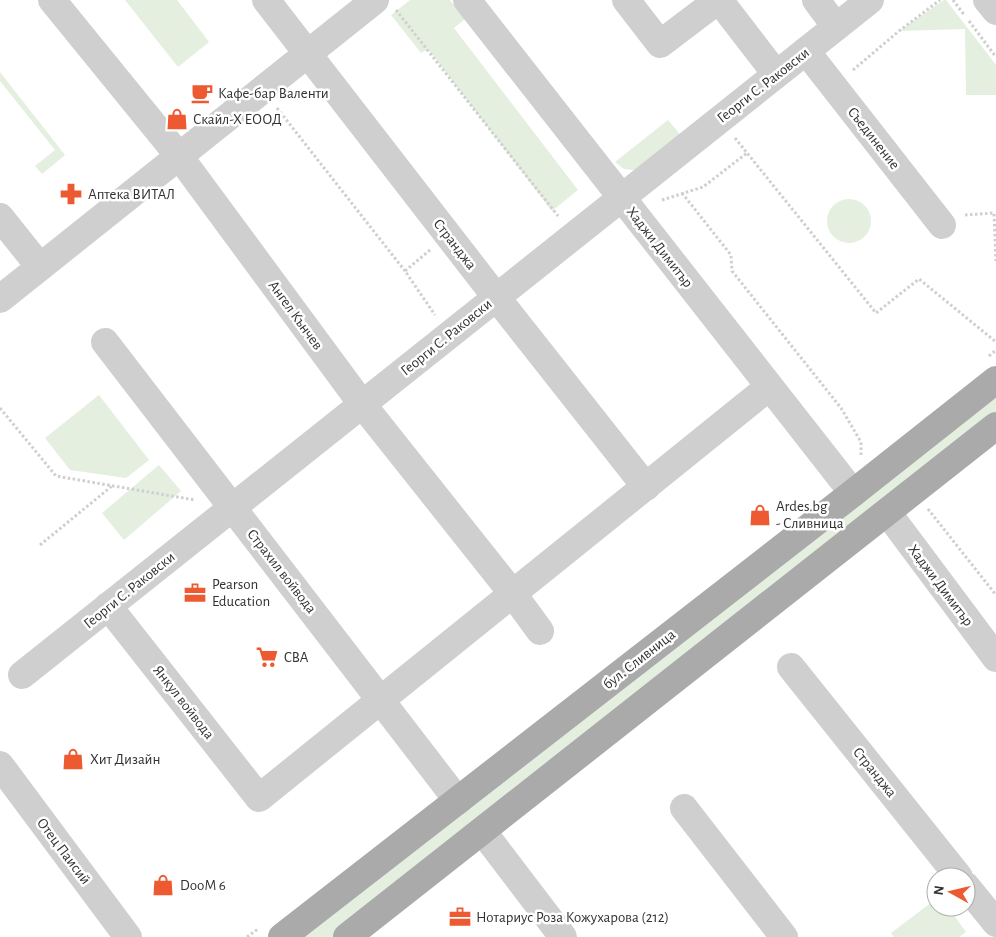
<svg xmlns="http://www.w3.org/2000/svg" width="996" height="937" font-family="'Alegreya Sans',sans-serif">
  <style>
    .green { fill: #e4efe0 }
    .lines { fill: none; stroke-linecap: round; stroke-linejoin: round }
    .path { stroke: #cfcfcf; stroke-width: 3; stroke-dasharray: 2.5 2.5; stroke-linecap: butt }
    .minor { stroke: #cfcfcf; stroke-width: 28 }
    .major { stroke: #aaa; stroke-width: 28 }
    .labels { text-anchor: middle; stroke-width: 5; stroke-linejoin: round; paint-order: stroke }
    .street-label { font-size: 15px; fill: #323232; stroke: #fff }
    .poi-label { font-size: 15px; fill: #323232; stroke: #fff; text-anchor: start }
  </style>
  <rect width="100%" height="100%" fill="#fff"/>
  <g class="green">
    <path d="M125,0H177L209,42L178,67Z"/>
    <path d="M410,0H450L465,19L454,28L578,190L552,211L428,49L421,53L391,15Z"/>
    <path d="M944,0H946L996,65V95H966L965,29L899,31Z"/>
    <path d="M0,72L65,155L42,174L35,166L55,150L0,81Z"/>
    <path d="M668,120L683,138L642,171L624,169L615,162Z"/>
    <circle cx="849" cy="221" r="22"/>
    <path d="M996,378V425L344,937H282Z"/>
    <path d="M99,395L149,460L126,478L70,470L45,438Z"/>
    <path d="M159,465L181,491L124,540L102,513Z"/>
    <path d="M936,899V907H948L966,932L959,937H894L891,933Z"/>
  </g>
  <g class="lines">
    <g class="path">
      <path d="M953,0L965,16"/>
      <path d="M396,10L558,216"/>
      <path d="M969,21L996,57"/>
      <path d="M853,70L899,31L940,0"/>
      <path d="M277,108L405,271"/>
      <path d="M735,138L876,313L919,279L996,342"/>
      <path d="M682,193L731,255L732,271L841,408L861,442V455"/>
      <path d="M662,200L703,187L747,153"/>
      <path d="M965,215L994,213L996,261"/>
      <path d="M430,250L405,271L435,315"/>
      <path d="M989,356L996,350"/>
      <path d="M0,408L56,476L195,500"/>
      <path d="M928,509L996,595"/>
      <path d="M40,545L112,486"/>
      <path d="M247,937L258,929"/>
    </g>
    <g class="minor">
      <path d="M52,0L179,156L362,404L513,594L540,631"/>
      <path d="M266,0L496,297L646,487"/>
      <path d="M467,0L853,493"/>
      <path d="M626,0L660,44L718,0"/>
      <path d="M719,0L776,74"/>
      <path d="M816,0L836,27"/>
      <path d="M987,0L996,11"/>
      <path d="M806,51L942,225"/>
      <path d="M0,217L40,267"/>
      <path d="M0,299L375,0"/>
      <path d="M105,342L458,801"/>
      <path d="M887,512L996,658"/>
      <path d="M108,606L259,798L769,387"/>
      <path d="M791,667L959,877"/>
      <path d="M22,675L870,0"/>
      <path d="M0,765L128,937"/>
      <path d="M684,808L784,937"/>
      <path d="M483,832L563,937"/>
      <path d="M966,886L996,923"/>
    </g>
    <g class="major">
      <path d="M282,937L853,493L996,380"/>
      <path d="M347,937L996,426"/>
    </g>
  </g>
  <defs>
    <g id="cafe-bare" transform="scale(1.725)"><path d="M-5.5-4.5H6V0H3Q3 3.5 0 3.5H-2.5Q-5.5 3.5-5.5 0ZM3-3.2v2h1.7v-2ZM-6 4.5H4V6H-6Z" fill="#ed5930" stroke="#fff" stroke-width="2.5" paint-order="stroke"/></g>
    <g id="shop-bare" transform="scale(1.725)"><path d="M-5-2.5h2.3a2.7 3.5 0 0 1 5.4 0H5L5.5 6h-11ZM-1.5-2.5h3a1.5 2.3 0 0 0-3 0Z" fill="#ed5930" stroke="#fff" stroke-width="2.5" paint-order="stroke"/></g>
    <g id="pharmacy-bare" transform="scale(1.725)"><path d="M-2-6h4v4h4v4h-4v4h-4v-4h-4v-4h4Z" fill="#ed5930" stroke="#fff" stroke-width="2.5" paint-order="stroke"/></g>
    <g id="office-bare" transform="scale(1.725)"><path d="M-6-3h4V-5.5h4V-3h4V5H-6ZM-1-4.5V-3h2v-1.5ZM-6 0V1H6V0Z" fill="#ed5930" stroke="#fff" stroke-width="2.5" paint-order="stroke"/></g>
    <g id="supermarket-bare" transform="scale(1.725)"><path d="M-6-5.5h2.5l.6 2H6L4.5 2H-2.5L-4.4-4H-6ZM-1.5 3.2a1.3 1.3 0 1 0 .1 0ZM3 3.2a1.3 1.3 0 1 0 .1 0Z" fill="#ed5930" stroke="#fff" stroke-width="2.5" paint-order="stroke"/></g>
  </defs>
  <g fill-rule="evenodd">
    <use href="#cafe-bare" x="202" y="93"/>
    <use href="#shop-bare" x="177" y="119"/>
    <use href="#pharmacy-bare" x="71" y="194"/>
    <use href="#shop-bare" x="760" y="515"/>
    <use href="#office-bare" x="195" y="593"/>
    <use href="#supermarket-bare" x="267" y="657"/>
    <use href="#shop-bare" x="73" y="759"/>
    <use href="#shop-bare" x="163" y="885"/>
    <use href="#office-bare" x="460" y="917"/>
  </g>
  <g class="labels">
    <g class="street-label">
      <text transform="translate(763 85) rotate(-38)" y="5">Георги С. Раковски</text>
      <text transform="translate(874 138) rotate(52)" y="5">Съединение</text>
      <text transform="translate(455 244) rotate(52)" y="5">Странджа</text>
      <text transform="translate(660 247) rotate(52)" y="5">Хаджи Димитър</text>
      <text transform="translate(296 315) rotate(54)" y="5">Ангел Кънчев</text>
      <text transform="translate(446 337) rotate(-39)" y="5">Георги С. Раковски</text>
      <text transform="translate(282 571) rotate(52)" y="5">Страхил войвода</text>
      <text transform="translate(941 585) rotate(53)" y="5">Хаджи Димитър</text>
      <text transform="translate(129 590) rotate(-39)" y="5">Георги С. Раковски</text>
      <text transform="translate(639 659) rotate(-38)" y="5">бул. Сливница</text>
      <text transform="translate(184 702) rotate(52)" y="5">Янкул войвода</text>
      <text transform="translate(875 772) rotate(51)" y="5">Странджа</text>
      <text transform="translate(64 851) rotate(53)" y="5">Отец Паисий</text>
    </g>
    <g class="poi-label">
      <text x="218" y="98">Кафе-бар Валенти</text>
      <text x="193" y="124">Скайл-Х ЕООД</text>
      <text x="88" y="199">Аптека ВИТАЛ</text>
      <text x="776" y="511">Ardes.bg<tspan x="776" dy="17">- Сливница</tspan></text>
      <text x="212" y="589">Pearson<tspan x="212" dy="17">Education</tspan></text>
      <text x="284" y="662">CBA</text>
      <text x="90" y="764">Хит Дизайн</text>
      <text x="180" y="890">DooM 6</text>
      <text x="476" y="922">Нотариус Роза Кожухарова (212)</text>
    </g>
  </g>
  <g transform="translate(951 892) rotate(278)"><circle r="24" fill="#ffffff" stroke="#adadad"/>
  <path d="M0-4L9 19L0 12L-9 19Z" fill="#ed5930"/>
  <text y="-8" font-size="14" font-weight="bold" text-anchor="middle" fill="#323232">N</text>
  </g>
</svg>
